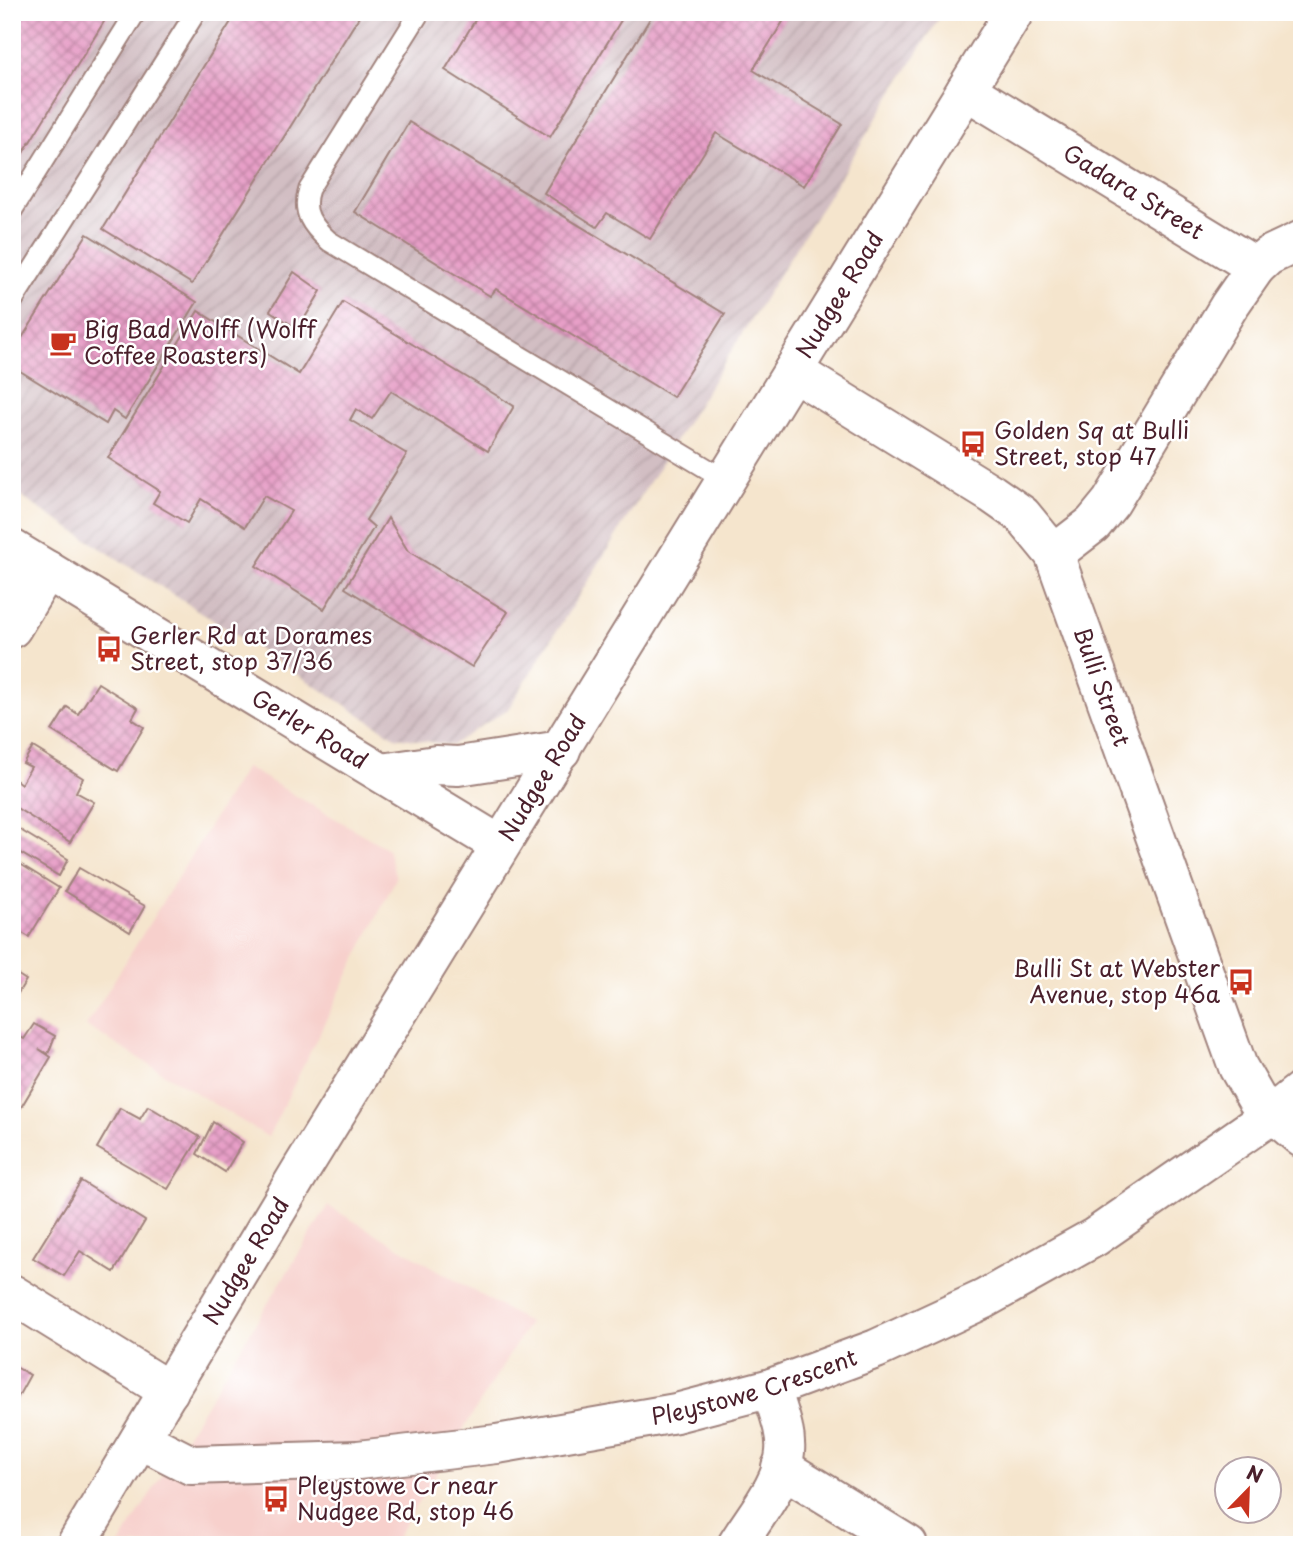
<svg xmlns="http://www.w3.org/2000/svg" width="1314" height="1557" font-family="'Playpen Sans',sans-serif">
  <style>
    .built { fill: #f7d0cc }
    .industrial { fill: url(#industrial-furrows) }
    .building { fill: url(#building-cross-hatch) }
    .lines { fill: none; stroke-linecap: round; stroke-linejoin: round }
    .lane-casing { stroke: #a0827c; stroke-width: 23 }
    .street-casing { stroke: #a0827c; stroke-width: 42 }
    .secondary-casing { stroke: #a0827c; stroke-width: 42 }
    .lane { stroke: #fff; stroke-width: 19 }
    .street { stroke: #fff; stroke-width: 38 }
    .secondary { stroke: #fff; stroke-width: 38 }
    .labels { text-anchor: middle; stroke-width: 5; stroke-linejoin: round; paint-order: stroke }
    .street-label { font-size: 23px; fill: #4a1f2b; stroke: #fff }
    .poi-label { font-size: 23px; fill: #4a1f2b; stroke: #fff; text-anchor: start }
  </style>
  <defs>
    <pattern id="industrial-furrows" width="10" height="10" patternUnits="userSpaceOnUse" patternTransform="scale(1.75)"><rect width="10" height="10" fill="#d2bec3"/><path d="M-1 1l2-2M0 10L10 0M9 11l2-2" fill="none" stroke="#b6a3a8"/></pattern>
    <pattern id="building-cross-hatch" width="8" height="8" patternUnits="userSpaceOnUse" patternTransform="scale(1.75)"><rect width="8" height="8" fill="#e79fc7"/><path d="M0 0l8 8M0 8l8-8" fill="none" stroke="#bd81a2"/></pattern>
  </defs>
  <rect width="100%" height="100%" fill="#fff"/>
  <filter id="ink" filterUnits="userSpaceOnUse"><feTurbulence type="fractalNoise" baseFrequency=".0143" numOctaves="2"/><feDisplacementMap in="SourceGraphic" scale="14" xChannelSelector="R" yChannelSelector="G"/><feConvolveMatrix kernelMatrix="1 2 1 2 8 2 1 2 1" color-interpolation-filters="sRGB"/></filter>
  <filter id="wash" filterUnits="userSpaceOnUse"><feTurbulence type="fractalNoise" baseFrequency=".00686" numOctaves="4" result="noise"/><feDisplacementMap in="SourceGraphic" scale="28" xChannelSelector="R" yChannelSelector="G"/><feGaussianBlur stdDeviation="1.57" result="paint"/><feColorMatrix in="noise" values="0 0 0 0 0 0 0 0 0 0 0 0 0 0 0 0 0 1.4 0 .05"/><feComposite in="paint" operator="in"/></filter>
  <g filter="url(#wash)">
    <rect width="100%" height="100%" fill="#f5e5cd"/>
    <g class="built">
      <path d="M246,767L388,849L396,878L268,1137L86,1026Z"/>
      <path d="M328,1206L529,1323L392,1545H119Z"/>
    </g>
    <path class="industrial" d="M12,12H943L508,709L452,745L395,737L12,491Z"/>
    <g id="blocks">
      <g class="building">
        <path d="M12,12H110L12,171Z"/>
        <path d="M237,12H362L192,284L103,229Z"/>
        <path d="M480,12H626L550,137L445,70Z"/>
        <path d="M654,12H789L753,70L842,124L804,186L716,133L650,239L607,213L597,227L544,193Z"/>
        <path d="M409,122L725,314L673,397L496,289L490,296L355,212Z"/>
        <path d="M87,234L197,302L125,419L113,411L106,424L12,366V354Z"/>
        <path d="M294,272L321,291L298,329L270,311Z"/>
        <path d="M343,302L514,406L488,451L391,391L372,419L356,409L350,420L407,454L366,520L374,527L324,609L256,566L291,511L264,496L245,527L201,499L187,523L153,503L160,491L108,458L198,311L299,374Z"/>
        <path d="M388,518L408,551L508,612L472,667L345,588Z"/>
        <path d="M98,683L138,708L132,719L144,727L118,771L52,731L67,707L78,714Z"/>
        <path d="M33,747L83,778L76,792L94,802L70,842L12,805V788L16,780L21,784L31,767L23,763Z"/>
        <path d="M12,825L68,859L59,876L12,848Z"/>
        <path d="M12,859L59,888L29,937L12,927Z"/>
        <path d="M79,868L145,906L130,932L65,891Z"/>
        <path d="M12,971L26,980L12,1003Z"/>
        <path d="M34,1024L55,1036L48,1054L39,1049L51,1057L20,1109L12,1104V1038L15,1034L24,1039Z"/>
        <path d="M148,1106L200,1137L168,1189L97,1148L120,1108L140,1119Z"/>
        <path d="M213,1122L243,1142L225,1172L197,1154Z"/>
        <path d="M81,1181L145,1221L114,1272L80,1251L64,1276L33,1258Z"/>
        <path d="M12,1365L30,1375L14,1404L12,1403Z"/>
      </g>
    </g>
  </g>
  <g filter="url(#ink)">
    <use href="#blocks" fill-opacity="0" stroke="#a0827c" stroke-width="2"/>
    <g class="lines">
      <g class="lane-casing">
        <g id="lane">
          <path d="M420,12L309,189C301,212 312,226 329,241L726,480"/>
          <path d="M12,211L136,12"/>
          <path d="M12,302L196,12"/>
        </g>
      </g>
      <g class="street-casing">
        <g id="street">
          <path id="s1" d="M966,90L1256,267L1268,256L1302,240"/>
          <path id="s2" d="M793,371L992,494L1022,515L1054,554L1238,1067L1257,1100L1302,1138"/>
          <path d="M1054,554L1093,524L1111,502L1229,306L1256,267"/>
          <path d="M12,628L47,570"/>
          <path d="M12,1294L169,1391"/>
          <path id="s3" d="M140,1439L191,1465L358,1460L497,1444L676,1413L771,1388L876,1349L984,1299L1095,1237L1271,1115L1302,1090"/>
          <path d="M781,1467L908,1545"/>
          <path d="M737,1545C753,1518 783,1484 785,1452C787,1431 777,1409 771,1388"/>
        </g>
      </g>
      <g class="secondary-casing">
        <g id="secondary">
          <path id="s4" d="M12,549L500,845"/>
          <path d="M382,773L436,765L458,766L561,750"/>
          <path id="s5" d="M76,1545L301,1170L1014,12"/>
        </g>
      </g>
      <use href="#lane" class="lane"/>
      <use href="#street" class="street"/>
      <use href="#secondary" class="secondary"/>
    </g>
  </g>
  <defs>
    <g id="cafe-bare" transform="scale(2.1)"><path d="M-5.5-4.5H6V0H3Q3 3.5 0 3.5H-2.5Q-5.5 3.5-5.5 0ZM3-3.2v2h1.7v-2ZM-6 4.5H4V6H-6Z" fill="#c8321e" stroke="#fff" stroke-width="2.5" paint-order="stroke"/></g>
    <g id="bus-bare" transform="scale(2.1)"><path d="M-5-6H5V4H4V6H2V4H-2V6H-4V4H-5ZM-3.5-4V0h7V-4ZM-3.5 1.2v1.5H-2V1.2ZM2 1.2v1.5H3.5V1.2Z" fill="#c8321e" stroke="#fff" stroke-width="2.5" paint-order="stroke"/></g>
  </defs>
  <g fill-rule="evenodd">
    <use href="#cafe-bare" x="63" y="343"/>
    <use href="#bus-bare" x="973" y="444"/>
    <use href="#bus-bare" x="109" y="649"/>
    <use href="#bus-bare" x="1241" y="982"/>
    <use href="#bus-bare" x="276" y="1499"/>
  </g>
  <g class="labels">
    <g class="street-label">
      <text dy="8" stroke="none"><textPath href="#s1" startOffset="196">Gadara Street</textPath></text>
      <text dy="8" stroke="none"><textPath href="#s5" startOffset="1465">Nudgee Road</textPath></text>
      <text dy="8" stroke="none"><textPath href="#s2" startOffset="462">Bulli Street</textPath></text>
      <text dy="8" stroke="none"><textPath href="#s4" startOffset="348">Gerler Road</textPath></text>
      <text dy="8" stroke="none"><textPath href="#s5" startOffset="898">Nudgee Road</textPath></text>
      <text dy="8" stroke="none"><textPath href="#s5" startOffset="331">Nudgee Road</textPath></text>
      <text dy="8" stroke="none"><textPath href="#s3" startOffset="628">Pleystowe Crescent</textPath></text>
    </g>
    <g class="poi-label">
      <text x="84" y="338">Big Bad Wolff (Wolff<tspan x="84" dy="26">Coffee Roasters)</tspan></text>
      <text x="994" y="439">Golden Sq at Bulli<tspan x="994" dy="26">Street, stop 47</tspan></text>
      <text x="130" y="644">Gerler Rd at Dorames<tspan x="130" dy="26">Street, stop 37/36</tspan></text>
      <text x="1220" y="977" text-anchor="end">Bulli St at Webster<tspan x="1220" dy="26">Avenue, stop 46a</tspan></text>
      <text x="297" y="1494">Pleystowe Cr near<tspan x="297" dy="26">Nudgee Rd, stop 46</tspan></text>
    </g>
  </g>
  <rect width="1314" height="1557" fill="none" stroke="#fff" stroke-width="42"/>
  <g transform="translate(1248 1490) rotate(23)"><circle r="33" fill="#ffffff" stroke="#b7a5aa" stroke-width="2"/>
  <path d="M0-5L12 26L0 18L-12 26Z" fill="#c8321e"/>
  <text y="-10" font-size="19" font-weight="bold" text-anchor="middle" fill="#4a1f2b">N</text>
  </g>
</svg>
